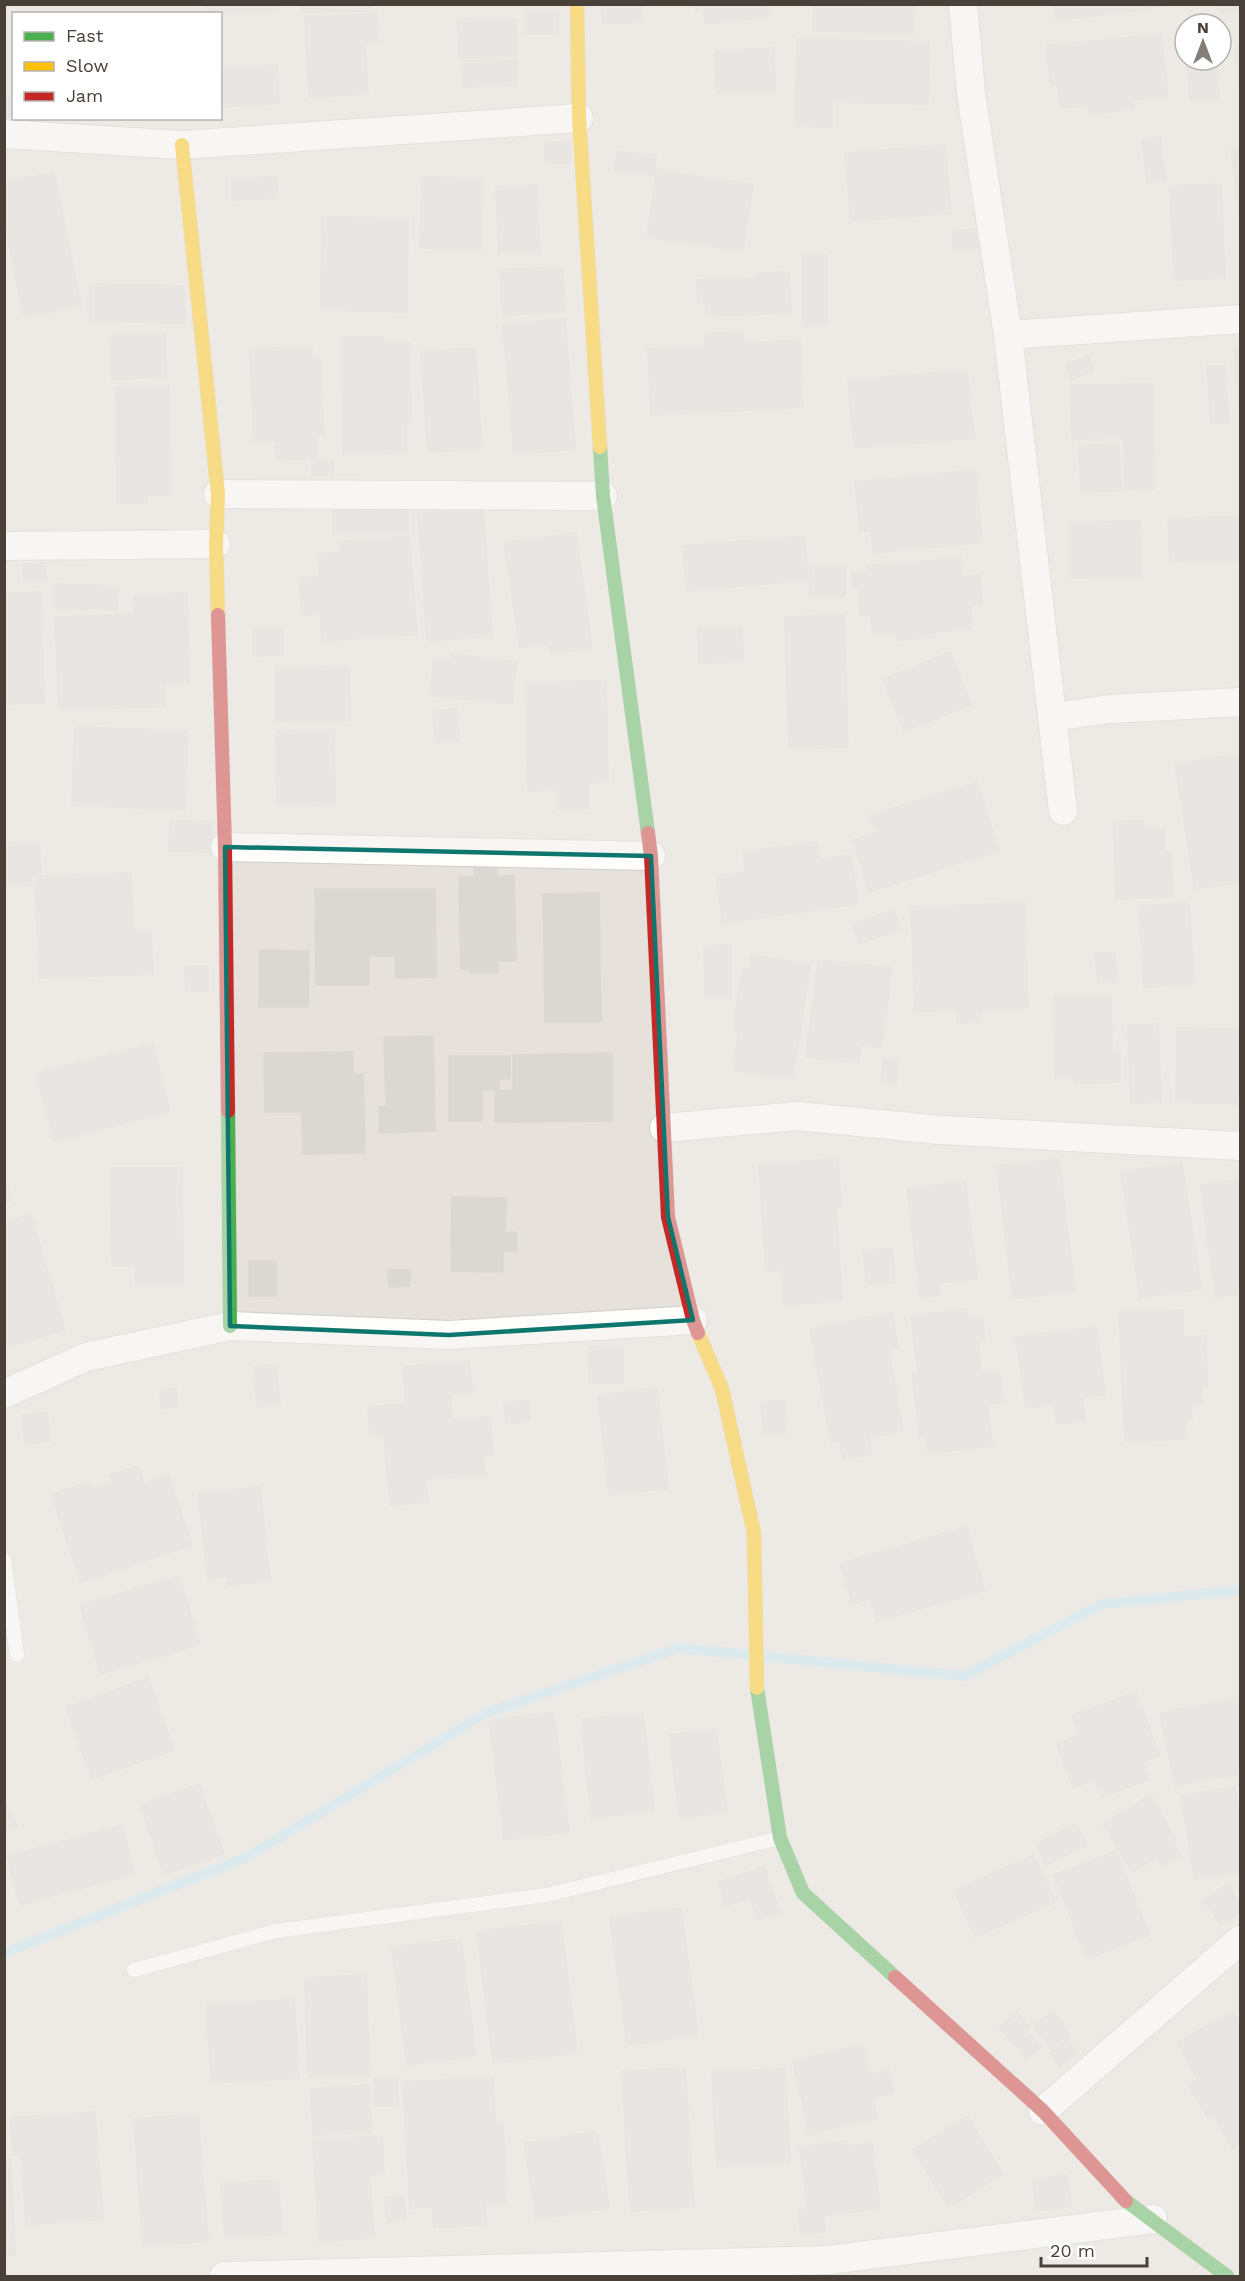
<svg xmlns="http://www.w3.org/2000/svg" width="1245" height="2281" font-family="'Work Sans',sans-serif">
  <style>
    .residential { fill: #e7e1db; fill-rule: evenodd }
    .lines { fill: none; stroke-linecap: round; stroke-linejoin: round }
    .stream { stroke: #c0e3ee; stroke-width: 10 }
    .building { fill: #dbd8d4; stroke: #dbd7d3; stroke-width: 1.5 }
    .lane-casing { stroke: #d1cecb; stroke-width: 15 }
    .street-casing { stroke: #d1cecb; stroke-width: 30 }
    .fast-casing { stroke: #d2ccc4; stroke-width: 15 }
    .slow-casing { stroke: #d2ccc4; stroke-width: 15 }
    .jam-casing { stroke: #d2ccc4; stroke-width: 15 }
    .lane { stroke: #fdfdfc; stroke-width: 14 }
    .street { stroke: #fdfdfc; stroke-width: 28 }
    .fast { stroke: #4caf50; stroke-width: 14 }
    .slow { stroke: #ffc107; stroke-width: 14 }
    .jam { stroke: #c62828; stroke-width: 14 }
    .marked { fill: none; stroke: #0f766e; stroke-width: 4.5; stroke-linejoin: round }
  </style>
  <rect width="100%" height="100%" fill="#f3f0ed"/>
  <path class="residential" d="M5,5H1240V2276H5ZM14,14H220V118H14ZM1185,24H1221V60H1185Z"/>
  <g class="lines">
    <path class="stream" d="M4,1953L247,1857L486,1713L679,1648L964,1676L1102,1604L1240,1590"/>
  </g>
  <g class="building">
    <path d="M205,4H278V12L205,14Z"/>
    <path d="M301,4H372V11L301,12Z"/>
    <path d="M602,4H641L642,22L603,24Z"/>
    <path d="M695,4H767L768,17L705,24L703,9L696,11Z"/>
    <path d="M814,4L914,7L913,33L813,31Z"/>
    <path d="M1054,4H1165V6L1056,21Z"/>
    <rect x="1219" y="4" width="21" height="9"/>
    <rect x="526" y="10" width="32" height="24"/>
    <path d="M377,14L379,42L365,43L368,94L309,97L305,17Z"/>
    <path d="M516,18L517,56L459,58L458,19Z"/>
    <path d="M1161,34L1168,96L1133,100L1134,109L1090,114L1089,105L1060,108L1058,85L1051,86L1046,46Z"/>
    <path d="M797,39L929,42L928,104L832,102V127L795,126Z"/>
    <path d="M1240,44V102L1236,45Z"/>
    <path d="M774,48L775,92L716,93L715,51Z"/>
    <path d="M516,59L517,85L463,87L462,61Z"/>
    <path d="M1187,60H1217L1219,99L1190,101Z"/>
    <path d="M277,65L279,103L220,107V68Z"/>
    <path d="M4,97H14V117L4,118Z"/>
    <path d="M1160,137L1166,181L1147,183L1142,139Z"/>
    <path d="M570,141L571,162L546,164L544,143Z"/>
    <path d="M945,145L951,213L851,221L845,153Z"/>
    <path d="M1240,146V220L1231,147Z"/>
    <path d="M617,152L656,155L655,175L615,172Z"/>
    <path d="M657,170L753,185L743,251L647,237Z"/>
    <path d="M54,172L81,306L24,317L4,219V182Z"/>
    <path d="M277,177V198L232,200V178Z"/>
    <path d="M422,177L482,178L481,249L420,248Z"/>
    <path d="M1221,184L1225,278L1174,280L1170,186Z"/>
    <path d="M537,185L540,252L499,253L496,187Z"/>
    <path d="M322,217L408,218L407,312L321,310Z"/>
    <path d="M978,229L979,248L954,250L952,231Z"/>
    <rect x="803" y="255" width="24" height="71"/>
    <path d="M563,267L565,312L502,315L500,270Z"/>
    <path d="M789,272L791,313L706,316V303H698L697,280L757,278V273Z"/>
    <path d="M90,284L185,286V323L90,321Z"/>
    <path d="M565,319L575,449L514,454L503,324Z"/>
    <path d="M743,332L744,343L800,340L803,407L651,415L648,349L705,346L704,334Z"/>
    <path d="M165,334L166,377L112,379L110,336Z"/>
    <path d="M342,337H383V343H410L411,422H406V453L343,454Z"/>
    <path d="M312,347V358H320L324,435H316L317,458L277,460L276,441L254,442L250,349Z"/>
    <path d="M475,348L482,448L428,452L421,352Z"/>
    <path d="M1235,348H1240V426Z"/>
    <path d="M1089,356L1094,371L1071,380L1066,364Z"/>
    <path d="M1207,366H1225L1229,423L1211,424Z"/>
    <path d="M967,370L974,438L854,448L848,380Z"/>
    <path d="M1153,384L1154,489L1125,490L1124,438L1072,439L1071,385Z"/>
    <path d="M116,386H169L170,495L147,496V503H117Z"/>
    <path d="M1119,444L1121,490L1081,492L1079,446Z"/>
    <rect x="312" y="460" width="21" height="15"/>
    <path d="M975,470L982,542L873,553L871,530L860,531L855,482Z"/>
    <rect x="333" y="504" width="75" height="30"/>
    <path d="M483,509L492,636L427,641L418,513Z"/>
    <path d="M1240,516V560L1170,562L1168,519Z"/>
    <path d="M1140,521L1141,577L1070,578V522Z"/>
    <path d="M576,533L592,648L551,653L549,644L520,648L504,543Z"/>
    <path d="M409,536L417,634L322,641L320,614L302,615L299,578L320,577L318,554L341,552L340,542Z"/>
    <path d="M804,536L808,580L687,591L683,546Z"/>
    <path d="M961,558L963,577L980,575L982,604L971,605L972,629L935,632V637L897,640L896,632L873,634L871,615H860L859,589H853L852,573L868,572L867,566Z"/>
    <path d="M45,563L46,581L24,582L23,564Z"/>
    <rect x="810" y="567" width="35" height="30"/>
    <path d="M54,584L118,586L117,610L54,608Z"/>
    <path d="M41,592L44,703L4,704V593Z"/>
    <path d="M187,593L189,684L164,685L165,706L59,710L55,617L134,614V595Z"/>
    <path d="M844,615L848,747L789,749L785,617Z"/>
    <path d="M742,627L743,662L699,663L698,628Z"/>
    <path d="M253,628H283V655L253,656Z"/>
    <path d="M950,652L971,705L904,731L883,679Z"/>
    <path d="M451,654L517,662L512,704L430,695L434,658L451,660Z"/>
    <path d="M349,666L350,720L276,722V668Z"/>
    <path d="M606,681L608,782L588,783V808L558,809V790L528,791L526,682Z"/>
    <path d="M457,709L460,740L436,743L433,711Z"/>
    <path d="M75,727L188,731L185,810L72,805Z"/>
    <path d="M334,730L335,805L277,806L276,731Z"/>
    <path d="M1240,754V882L1195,889L1175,764Z"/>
    <path d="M977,782L999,851L869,892L853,840L877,833L871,815Z"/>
    <path d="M170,821L212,822L211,852L169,851Z"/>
    <path d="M1143,821V829H1164V851H1171L1173,897L1116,899L1114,822Z"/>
    <path d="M39,842L41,875L31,876L32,885L6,886L4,843Z"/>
    <path d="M817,842L819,860L851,855L858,904L723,923L716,876L746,872L743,852Z"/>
    <path d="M474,863H497V876H514L516,961H498V973H470V969H461L459,877H474Z"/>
    <path d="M131,873L133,930H151L153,974L39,978L35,876Z"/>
    <path d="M315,889H435L436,977L395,978V956H369V985H316Z"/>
    <path d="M599,893L601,1022H545L543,894Z"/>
    <path d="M1025,903L1028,1008L981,1009V1022L957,1023L956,1010L915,1011L911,907Z"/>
    <path d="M1189,903L1194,984L1144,987L1139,906Z"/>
    <path d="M894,910L901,929L859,944L852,924Z"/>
    <path d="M731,945V998H705L704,946Z"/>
    <path d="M259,950L309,951L308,1007H259Z"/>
    <path d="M1115,952L1117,981L1098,983L1095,953Z"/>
    <path d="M751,955L810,964L793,1079L733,1070L739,1031H733L742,968L749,969Z"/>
    <path d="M818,960L892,968L882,1048L861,1045L859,1063L806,1057Z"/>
    <path d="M185,966H208V991H186Z"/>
    <path d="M1111,995L1112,1051H1120V1082L1074,1083V1078H1055L1054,996Z"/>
    <path d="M1158,1024L1161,1102L1131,1103L1128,1025Z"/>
    <path d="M1177,1028L1240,1029V1104L1176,1102Z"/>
    <path d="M433,1036L435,1131L379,1133V1107H386L384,1037Z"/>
    <path d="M153,1044L170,1112L54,1141L36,1073Z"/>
    <path d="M353,1052V1074H363L365,1153L303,1154L302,1112H265L264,1053Z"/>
    <path d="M612,1053V1121L495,1122V1091L513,1090V1055Z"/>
    <path d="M449,1056H510V1079H499V1090H482V1121H449Z"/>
    <path d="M883,1059H897L896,1084L882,1083Z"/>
    <path d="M838,1159L841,1207L836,1208L842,1301L784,1305L782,1270L766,1272L759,1164Z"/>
    <path d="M1059,1159L1075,1291L1013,1299L997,1166Z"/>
    <path d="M1182,1163L1201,1289L1140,1298L1121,1172Z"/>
    <path d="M111,1168H182L183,1285L136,1286L135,1266H112Z"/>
    <path d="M4,1176L11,1200L4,1202Z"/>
    <path d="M1240,1180V1294L1215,1297L1201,1185Z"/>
    <path d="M965,1182L977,1279L938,1283L940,1295L920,1297L907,1188Z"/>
    <path d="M452,1197L506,1198L505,1232H517V1251H503V1272L451,1271Z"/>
    <path d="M31,1214L65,1330L4,1348V1222Z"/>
    <path d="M892,1248L895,1282L867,1285L863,1251Z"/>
    <rect x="249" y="1261" width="27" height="35"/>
    <path d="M388,1270H410V1286L389,1287Z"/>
    <path d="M967,1309L968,1320L982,1318L985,1339L978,1340L981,1372L999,1370L1003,1402L987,1404L992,1446L928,1453L926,1437L920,1438L912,1374H918L911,1316Z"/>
    <path d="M1183,1310V1337L1206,1336L1207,1386H1202L1203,1404L1191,1405L1192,1420L1185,1421L1186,1439L1125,1441L1119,1312Z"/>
    <path d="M892,1313L898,1349L889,1351L903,1431L869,1437L872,1454L843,1459L839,1441L831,1442L810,1329Z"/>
    <path d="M1096,1327L1105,1394L1082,1397L1085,1421L1057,1424L1054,1405L1026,1408L1016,1337Z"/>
    <path d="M623,1346V1383H589L588,1347Z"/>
    <path d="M469,1361L472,1392L451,1394L452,1419L490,1417L493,1455L483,1456L485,1475L426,1479L428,1502L390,1505L384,1435L370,1436L368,1407L406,1404L403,1367Z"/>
    <path d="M276,1365L280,1404L257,1407L253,1367Z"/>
    <path d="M176,1388L177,1407L161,1408L160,1390Z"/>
    <path d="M657,1388L668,1488L609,1495L598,1395Z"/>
    <path d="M528,1400L530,1421L506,1424L504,1403Z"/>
    <path d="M784,1400L787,1432L764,1434L761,1402Z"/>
    <path d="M47,1412L51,1441L25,1444L22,1415Z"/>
    <path d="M138,1466L144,1483L169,1475L192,1546L81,1583L51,1494L90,1482L92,1490L113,1483L110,1475Z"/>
    <path d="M260,1487L270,1581L228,1585V1577L208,1579L198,1493Z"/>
    <path d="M966,1527L985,1591L877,1621L871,1598L852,1604L840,1563Z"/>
    <path d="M179,1576L200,1645L100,1674L80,1605Z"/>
    <path d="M148,1678L174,1750L92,1779L66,1707Z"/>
    <path d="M1136,1692L1160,1756L1143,1762L1149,1780L1101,1797L1095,1780L1073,1788L1057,1744L1080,1735L1072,1716Z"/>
    <path d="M1240,1698V1774L1175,1786L1160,1713Z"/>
    <path d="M554,1712L569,1832L504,1840L489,1720Z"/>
    <path d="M643,1713L654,1811L591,1818L581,1719Z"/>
    <path d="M716,1729L727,1812L680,1818L669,1735Z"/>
    <path d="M199,1784L224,1854L164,1875L140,1805Z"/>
    <path d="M1235,1787L1240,1818V1871L1195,1879L1181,1796Z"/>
    <path d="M1150,1795L1176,1839L1173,1842L1181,1856L1162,1867L1156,1858L1132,1872L1103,1824Z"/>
    <path d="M4,1800L18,1827L4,1833Z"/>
    <path d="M1076,1824L1087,1845L1047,1865L1036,1844Z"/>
    <path d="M122,1825L135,1874L20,1905L7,1856Z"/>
    <path d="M1116,1851L1149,1935L1087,1959L1054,1875Z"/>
    <path d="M1034,1855L1055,1902L975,1937L954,1890Z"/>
    <path d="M764,1867L780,1913L757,1920L750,1898L726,1906L718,1882Z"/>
    <path d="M1228,1884L1240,1904V1912L1221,1925L1204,1900Z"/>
    <path d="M681,1908L698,2035L627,2045L610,1917Z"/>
    <path d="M561,1922L577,2053L493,2063L477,1931Z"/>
    <path d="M461,1939L476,2055L407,2065L392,1947Z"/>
    <path d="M366,1975L370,2075L308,2077L305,1978Z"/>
    <path d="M294,1999L299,2078L212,2083L206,2005Z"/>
    <path d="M1053,2011L1070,2034L1051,2048L1034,2026Z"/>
    <path d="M1233,2011L1240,2023V2144L1233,2148L1214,2116L1208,2119L1188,2084L1198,2079L1177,2043Z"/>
    <path d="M1017,2012L1030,2027L1026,2031L1041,2047L1027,2059L999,2027Z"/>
    <path d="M1067,2040L1077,2053L1061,2066L1050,2053Z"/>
    <path d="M863,2045L870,2075L889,2070L893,2093L873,2097L877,2119L809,2134L793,2060Z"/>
    <path d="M685,2068L694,2207L630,2211L622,2071Z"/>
    <path d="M785,2069L790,2163L717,2167L712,2072Z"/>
    <path d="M493,2078L495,2122H503L507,2204L485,2205L486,2225L434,2228L432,2207L410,2208L403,2082Z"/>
    <path d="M374,2079H397L398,2106H375Z"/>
    <path d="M369,2085L372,2132L313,2135L311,2089Z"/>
    <path d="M95,2112L103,2219L26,2225L21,2154L13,2155L10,2118Z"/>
    <path d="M198,2114L208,2241L143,2246L134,2119Z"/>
    <path d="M967,2116L1003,2174L949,2208L913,2150Z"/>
    <path d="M597,2131L609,2208L536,2219L524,2143Z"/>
    <path d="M382,2136L384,2174L370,2175L374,2238L319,2241L313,2140Z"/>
    <path d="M846,2141L848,2146L872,2143L880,2208L823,2216L825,2231L801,2235L798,2210L808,2209L800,2147Z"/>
    <path d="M4,2160H11L15,2255L4,2256Z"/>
    <path d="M1067,2175L1071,2207L1036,2211L1033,2179Z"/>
    <path d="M278,2180L282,2234L225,2238L221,2184Z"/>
    <path d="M403,2196L406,2219L387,2222L385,2198Z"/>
  </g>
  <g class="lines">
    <g class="lane-casing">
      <g id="lane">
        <path d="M4,1560L17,1655"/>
        <path d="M134,1970L276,1931L547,1895L780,1838"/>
      </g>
    </g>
    <g class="street-casing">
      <g id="street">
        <path d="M963,4L971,93L1008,335L1063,811"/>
        <path d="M4,134L182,145L579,118"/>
        <path d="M1008,335L1240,319"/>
        <path d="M218,494L603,496"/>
        <path d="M4,546L216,544"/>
        <path d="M1052,717L1110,709L1240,702"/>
        <path d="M225,847L651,856"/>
        <path d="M664,1128L798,1116L940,1130L1240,1146"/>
        <path d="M4,1394L86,1357L230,1326L449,1335L693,1320"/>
        <path d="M1043,2111L1240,1940"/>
        <path d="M224,2276L828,2260L1153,2219"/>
      </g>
    </g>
    <g class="fast-casing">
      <g id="fast">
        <path d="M600,447L603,496L648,833"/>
        <path d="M228,1111L230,1326"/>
        <path d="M757,1688L780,1838L803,1893L895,1977"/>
        <path d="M1126,2201L1227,2276"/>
      </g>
    </g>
    <g class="slow-casing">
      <g id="slow">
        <path d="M577,4L579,118L600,447"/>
        <path d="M182,145L218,494L216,544L218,615"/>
        <path d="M698,1333L722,1389L754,1533L757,1688"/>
      </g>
    </g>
    <g class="jam-casing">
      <g id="jam">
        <path d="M218,615L225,847L228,1111"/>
        <path d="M648,833L651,856L668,1217L693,1320L698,1333"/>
        <path d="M895,1977L1043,2111L1126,2201"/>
      </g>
    </g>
    <use href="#lane" class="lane"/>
    <use href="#street" class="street"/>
    <use href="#fast" class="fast"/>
    <use href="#slow" class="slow"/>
    <use href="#jam" class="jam"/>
  </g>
  <path d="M0 0H1245V2281H0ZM225,847L651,856L668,1217L693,1320L449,1335L230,1326Z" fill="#f3f0ed" fill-opacity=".55" fill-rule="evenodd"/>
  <path class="marked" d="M225,847L651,856L668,1217L693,1320L449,1335L230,1326Z"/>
  <rect width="1245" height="2281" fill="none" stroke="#494039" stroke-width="12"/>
  <rect x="12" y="12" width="210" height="108" fill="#ffffff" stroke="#b6b3b0" stroke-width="1.5"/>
  <rect x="24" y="32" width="30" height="9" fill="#4caf50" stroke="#b6b3b0" stroke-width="1.5"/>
  <text x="66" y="42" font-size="18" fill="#494039">Fast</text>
  <rect x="24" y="62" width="30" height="9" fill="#ffc107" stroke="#b6b3b0" stroke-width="1.5"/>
  <text x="66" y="72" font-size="18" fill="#494039">Slow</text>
  <rect x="24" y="92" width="30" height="9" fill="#c62828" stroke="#b6b3b0" stroke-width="1.5"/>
  <text x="66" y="102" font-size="18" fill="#494039">Jam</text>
  <g transform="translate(1203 42)"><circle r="28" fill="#ffffff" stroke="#b6b3b0" stroke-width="1.5"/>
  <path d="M0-4.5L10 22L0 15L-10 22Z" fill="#847e78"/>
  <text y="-9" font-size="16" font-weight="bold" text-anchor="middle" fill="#494039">N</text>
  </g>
  <path d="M1041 2257v9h106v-9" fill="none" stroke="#494039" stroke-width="3"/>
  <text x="1050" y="2257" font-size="18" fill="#494039" stroke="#ffffff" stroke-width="4.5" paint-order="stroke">20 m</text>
</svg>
